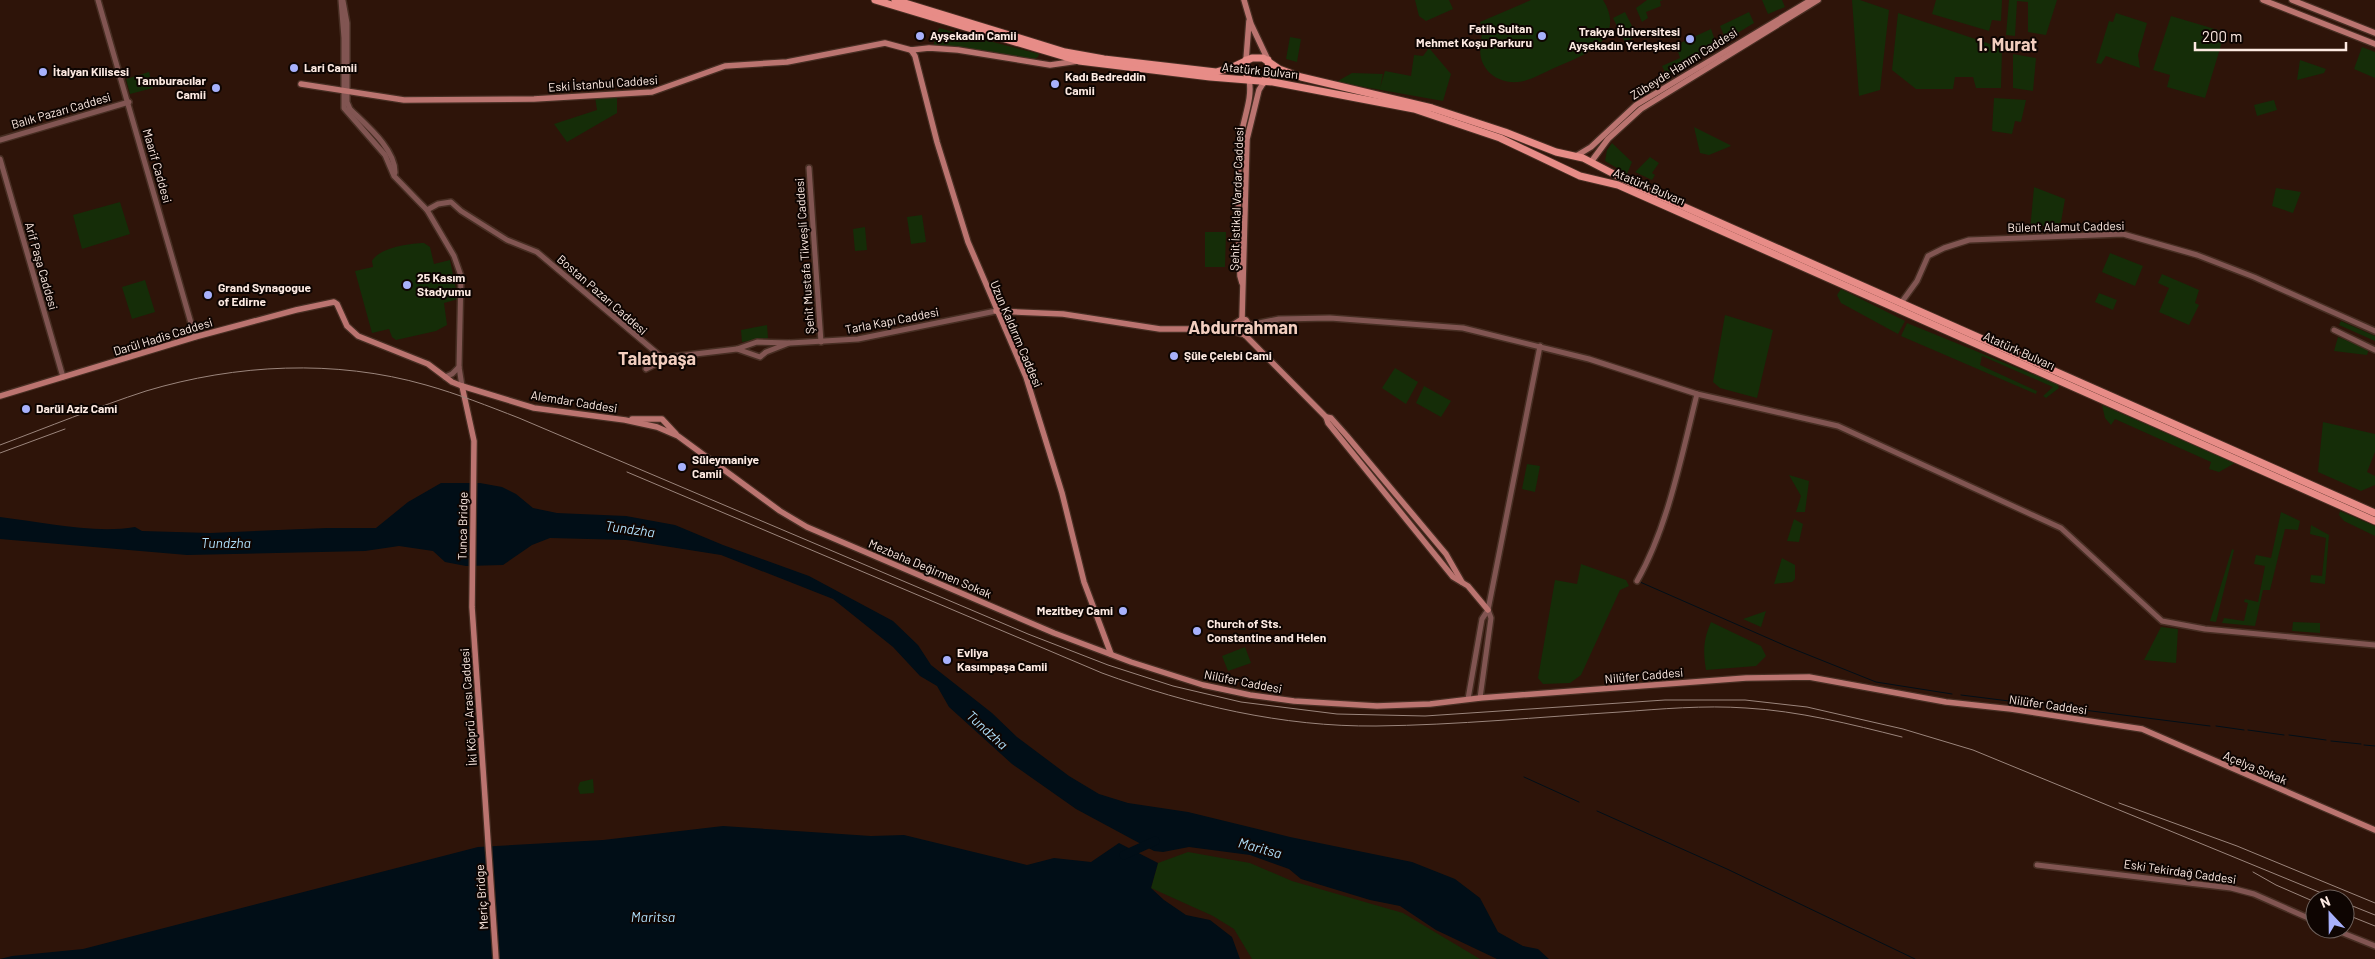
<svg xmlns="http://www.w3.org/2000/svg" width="2375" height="959" font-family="Barlow,sans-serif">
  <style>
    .green { fill: #152d08 }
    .water { fill: #010e17 }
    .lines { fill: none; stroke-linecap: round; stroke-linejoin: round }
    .stream { stroke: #010e17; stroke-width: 1 }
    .river { stroke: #010e17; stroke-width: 9 }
    .tertiary-casing { stroke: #472e23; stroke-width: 8 }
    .secondary-casing { stroke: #472e23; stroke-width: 8 }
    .primary-casing { stroke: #472e23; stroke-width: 9 }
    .tertiary { stroke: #815552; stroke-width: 5 }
    .secondary { stroke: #bb7470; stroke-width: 5.5 }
    .primary { stroke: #e78c87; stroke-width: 7 }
    .rail { stroke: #9b857c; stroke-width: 1 }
    .poi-dot { fill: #a7b1fc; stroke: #0e0502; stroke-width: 2 }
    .labels { text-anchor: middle; stroke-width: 4; stroke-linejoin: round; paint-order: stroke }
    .poi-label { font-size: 12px; font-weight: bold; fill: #fdeae2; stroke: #0e0502; text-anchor: start }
    .street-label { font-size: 12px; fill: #fdeae2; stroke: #0e0502 }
    .water-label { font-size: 14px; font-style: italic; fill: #afdef9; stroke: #0e0502 }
    .district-label { font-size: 18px; font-weight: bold; fill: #f2cebf; stroke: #0e0502 }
  </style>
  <rect width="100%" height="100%" fill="#2e1409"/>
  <g class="green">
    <path d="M1415,0H1449L1453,9L1426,21L1419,16Z"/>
    <path d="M1531,0H1603C1628,40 1582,56 1554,68C1543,73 1530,81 1518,82C1507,83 1494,79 1487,70C1473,52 1486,39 1480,22Z"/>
    <path d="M1647,0H1663L1660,1L1661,6L1646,12L1648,18L1642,22L1636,8Z"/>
    <path d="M1762,0H1782L1785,7L1768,14Z"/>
    <path d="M1852,0H1860L1889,10L1880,90L1859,96Z"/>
    <path d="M1936,0H2002L2001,21L1992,20L1989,31L1932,14Z"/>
    <path d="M2009,0H2057L2046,35L2028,32V2L2017,1L2015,36L2006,35Z"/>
    <path d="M1625,12L1637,36L1625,42L1613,18Z"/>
    <path d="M1749,12L1754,23L1726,40L1720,26Z"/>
    <path d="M1898,13L2002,48L2001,88H1976L1973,77H1955L1953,89H1916L1892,70Z"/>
    <path d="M2116,13L2147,23L2138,55L2140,68L2106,56L2101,64L2096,63L2109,21L2113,22Z"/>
    <path d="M2171,16L2225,32L2205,98L2167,87L2170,75L2153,70Z"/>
    <path d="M939,28L1039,54L1038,57L1034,59L933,46Z"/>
    <path d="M1711,29L1717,46L1667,76L1662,66L1680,58L1676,45Z"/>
    <path d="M1290,37L1301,39L1297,62L1286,59Z"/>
    <path d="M2362,47L2375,52V78L2354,69Z"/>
    <path d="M1429,48L1451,74L1443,101L1336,82L1352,73L1383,74L1380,88L1385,71L1411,76L1414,55L1423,56Z"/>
    <path d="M2013,54L2036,58L2033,91L2013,88Z"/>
    <path d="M2300,60L2326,69L2324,73L2297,80Z"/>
    <path d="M149,72L153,88L130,94L126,79Z"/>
    <path d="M617,96V113L567,142L554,124L597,110L595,97Z"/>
    <path d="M1994,98L2026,100L2021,122L2015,121L2012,134L1992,131Z"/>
    <path d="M2274,100L2277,110L2257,116L2254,105Z"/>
    <path d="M1694,127L1730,145L1731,146L1709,155L1700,153Z"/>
    <path d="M1612,143L1632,162L1627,174L1605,161L1607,150Z"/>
    <path d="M1650,157L1659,163L1652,173L1655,175L1652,180L1635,172Z"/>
    <path d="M2034,187L2065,199L2061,222L2056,226H2042V231L2030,230Z"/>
    <path d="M2276,188L2301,192L2293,213L2272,206Z"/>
    <path d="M120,202L130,234L82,249L73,215Z"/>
    <path d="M922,215L926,242L911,244L907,217Z"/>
    <path d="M865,227L867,250L855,251L853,229Z"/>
    <path d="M1205,232H1226L1225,267H1205Z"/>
    <path d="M424,243L430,247L434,264L450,260L458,299L444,303L447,325L436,331L396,340L392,337L389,329L372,333L355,271L373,267L372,261C379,248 410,243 424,243Z"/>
    <path d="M2110,253L2143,266L2135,286L2102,272Z"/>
    <path d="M2162,274L2199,290L2195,303L2199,305L2189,325L2159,312L2169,288L2158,283Z"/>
    <path d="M145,280L155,312L132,319L122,287Z"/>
    <path d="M1841,289L1905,321L1898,334L1841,303L1837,295Z"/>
    <path d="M2099,293L2117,300L2113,310L2095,302Z"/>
    <path d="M1725,315L1773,330L1757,398L1720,388L1713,382Z"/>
    <path d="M2341,321L2375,336V341L2339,325Z"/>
    <path d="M1907,323L2057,384L2059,388L2046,398L2043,396L2053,387L1982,356L1980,365L2037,391L2036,394L1901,336Z"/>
    <path d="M767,325L768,338L742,342L741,330Z"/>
    <path d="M2338,337L2369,349L2367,355L2334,351Z"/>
    <path d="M1395,368L1418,382L1406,404L1382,388Z"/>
    <path d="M1424,386L1451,401L1441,417L1416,403Z"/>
    <path d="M2102,405L2235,463L2219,472L2209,469L2211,462L2115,419L2111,425L2105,418Z"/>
    <path d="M2323,422L2375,434V452L2367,472L2375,476V485L2361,491L2318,472Z"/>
    <path d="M1527,464L1540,466L1535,492L1522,489Z"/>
    <path d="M1789,475L1809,481L1805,512H1796L1801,496Z"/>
    <path d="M2340,511L2375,526V536L2344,521L2339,515Z"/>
    <path d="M2281,512L2300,521L2298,530L2285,529L2270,590H2263L2255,626L2222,623L2224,618L2244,621L2248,603L2244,602L2245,599L2258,602L2265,566L2254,564L2256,555L2271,558Z"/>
    <path d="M1794,519L1803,524L1799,542L1787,541Z"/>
    <path d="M2311,525L2329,535L2325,584L2310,582L2311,575L2322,576L2326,538L2310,534Z"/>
    <path d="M2232,549L2234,550L2216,622L2210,621Z"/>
    <path d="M1782,558L1795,565V579L1792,582L1774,584Z"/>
    <path d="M1581,564L1626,580L1629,586L1620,590L1581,675L1570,683L1543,684L1538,678L1555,580L1577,584Z"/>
    <path d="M1766,611L1761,627L1743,619Z"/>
    <path d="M1711,622L1761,646L1766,656L1756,666L1706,670C1703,652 1703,640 1711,622Z"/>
    <path d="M2293,622L2320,623V633L2292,631Z"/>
    <path d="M2161,627L2178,629L2176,663L2144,660Z"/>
    <path d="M1245,647L1251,663L1228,671L1222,656Z"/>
    <path d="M593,779L594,793L580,794L578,788L580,782Z"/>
    <path d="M1188,852L1250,863L1292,881L1403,913L1480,959H1252L1234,929L1213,916L1151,888L1158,863Z"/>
  </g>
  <g class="water">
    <path d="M441,483H480L502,487L516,494L533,508L557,513L626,516L675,525L723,545L809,576L893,621L918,645L931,665L992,713L1017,737L1069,776L1099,794L1128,803L1188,812L1290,837L1412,862L1455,879L1480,898L1498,932L1523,946L1538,949L1549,959H1497L1436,930L1400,906L1370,900L1301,879L1289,869L1250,855L1189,847L1163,852L1154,851L1076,809L1012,764L949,707L937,686L920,676L893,647L833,599L721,555L626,540L550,538L532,545L503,565L466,566L445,562L433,551L399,546L365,551L187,555L0,539V517C42,522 94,534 135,527L142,531L210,533L327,528H376L408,502Z"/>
    <path d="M723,826L871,836L904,835L1027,865L1054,858L1091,862L1119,843L1158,863L1151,888L1164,900L1186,915L1210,920L1232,937L1240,959H0L12,956L83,949L478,847L603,840Z"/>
  </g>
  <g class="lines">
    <g class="stream">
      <path d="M1640,582L1786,646L1876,682L1952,694"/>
      <path d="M1961,695L2009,701"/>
      <path d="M2018,702L2032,704"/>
      <path d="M2036,704L2210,726"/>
      <path d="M2216,726L2244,730"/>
      <path d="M2248,730L2284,735"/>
      <path d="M2289,735L2326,740"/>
      <path d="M2331,741L2361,744"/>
      <path d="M2364,745L2375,746"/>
      <path d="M1524,777L1579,802"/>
      <path d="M1597,811L1727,869L1915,959"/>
    </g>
    <path class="river" d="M1124,855L1155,841"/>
    <g class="tertiary-casing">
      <g id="tertiary">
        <path d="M98,0L195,337"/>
        <path d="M341,0L344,38V108L385,155L394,176L427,210L454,256L461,276L459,367L462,386"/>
        <path d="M343,1L347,23V102L350,109C365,124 396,149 395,173"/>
        <path d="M0,140L129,102"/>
        <path d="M0,159L63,377"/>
        <path d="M809,168L821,342"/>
        <path d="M427,210L438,204L451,202L461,211L507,240L537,252L664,359"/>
        <path d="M1901,303L1917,281L1928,256L1944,248L1969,240L2123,234L2197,255L2254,277L2375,331"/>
        <path d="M1249,325L1279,319L1330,318L1463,328L1589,359L1697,394L1838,426L2061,528L2162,621L2205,629L2375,645"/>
        <path d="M2334,330L2375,350"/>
        <path d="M737,349L760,357L766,352L789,343"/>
        <path d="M646,369L670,357L737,349L757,342L790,343L858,339L996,311"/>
        <path d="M445,377L452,374L459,367"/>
        <path d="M1637,581C1668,527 1682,454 1697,394"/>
        <path d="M1480,698L1491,618L1488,610"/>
        <path d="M1468,699L1482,619L1488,610L1540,346"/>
        <path d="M2037,865L2231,888L2254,894L2315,921"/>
        <path d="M2333,929L2375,946"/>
      </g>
    </g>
    <g class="secondary-casing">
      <g id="secondary">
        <path d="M1244,0L1251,24L1268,60"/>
        <path d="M2263,0L2375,44"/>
        <path d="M2292,0L2375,33"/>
        <path d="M911,50L915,56L937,142L968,242L1026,377L1062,493L1084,582L1111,654"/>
        <path d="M1246,60L1249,21"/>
        <path d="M301,84L404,100L534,99L652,92L725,66L787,62L885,43L911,50L929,48L958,50L1050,65L1078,61"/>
        <path d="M1576,156L1591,147L1636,105L1811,0"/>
        <path d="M1591,162L1608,139L1641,109L1818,0"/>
        <path d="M1242,283L1240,276C1239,230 1236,183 1241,137C1243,119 1253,98 1249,80"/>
        <path d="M996,311L1063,314L1160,329H1226L1242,319"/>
        <path d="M1242,319L1247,139L1259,90L1264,82"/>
        <path d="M1242,319L1246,320L1249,325V332L1245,335"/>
        <path d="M1226,329L1245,335"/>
        <path d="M1245,335L1326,417L1328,423L1453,577L1468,586L1488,610"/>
        <path d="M462,386L474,441L472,607L496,959"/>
        <path d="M0,396L195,337L296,310L334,302L337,304L347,326L358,336L428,364L452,382L462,386L534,408L625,420L657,427L678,436L780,511L807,527L1054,633L1131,662L1203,685L1250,695L1294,701L1377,706L1430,704L1480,698L1746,678L1809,677L1946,702L2011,709L2142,729L2375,830"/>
        <path d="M1326,417L1331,418L1347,436L1446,554L1462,582"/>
        <path d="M632,419H662L676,434"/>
      </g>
    </g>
    <g class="primary-casing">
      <g id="primary">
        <path d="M875,0L1079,61L1210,77L1273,82L1414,109L1500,138L1580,176L1618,185L2375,521"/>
        <path d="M895,0L1065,52L1104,59L1216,72L1233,67L1252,58H1263L1279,69L1301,77L1432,108L1505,132L1556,152L1583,158L1635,185L2375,513"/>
        <path d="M1246,60V72L1249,80"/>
        <path d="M1264,82L1269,70L1268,60"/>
      </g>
    </g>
    <use href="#tertiary" class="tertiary"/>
    <use href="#secondary" class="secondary"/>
    <use href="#primary" class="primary"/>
    <g class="rail">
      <path d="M0,445C48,427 97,407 146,391C236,364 335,359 426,385C458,394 488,406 519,418L1028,634L1108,665L1173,686L1241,702L1337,714L1425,716L1665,700H1745L1807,707L1903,729L1973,750L2336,899"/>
      <path d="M0,453L65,429"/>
      <path d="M627,472L1102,673C1189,705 1283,727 1376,726C1457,725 1539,717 1620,712C1661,709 1704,705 1746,708C1799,711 1850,724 1902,737"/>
      <path d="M2119,803L2237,846L2375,903"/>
      <path d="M2253,872L2276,885L2315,902"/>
      <path d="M2345,903L2375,915"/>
      <path d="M2345,914L2375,926"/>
    </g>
  </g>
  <g class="poi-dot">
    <circle cx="920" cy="36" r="5"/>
    <circle cx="1542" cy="36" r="5"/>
    <circle cx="1690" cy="39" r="5"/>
    <circle cx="294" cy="68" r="5"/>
    <circle cx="43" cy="72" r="5"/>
    <circle cx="1055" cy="84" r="5"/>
    <circle cx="216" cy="88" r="5"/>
    <circle cx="407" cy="285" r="5"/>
    <circle cx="208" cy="295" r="5"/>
    <circle cx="1174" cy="356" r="5"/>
    <circle cx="26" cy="409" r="5"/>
    <circle cx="682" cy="467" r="5"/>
    <circle cx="1123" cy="611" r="5"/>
    <circle cx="1197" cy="631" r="5"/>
    <circle cx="947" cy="660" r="5"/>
  </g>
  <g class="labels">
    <g class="poi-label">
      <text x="1532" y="33" text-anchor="end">Fatih Sultan<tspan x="1532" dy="14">Mehmet Koşu Parkuru</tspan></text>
      <text x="1680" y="36" text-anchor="end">Trakya Üniversitesi<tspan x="1680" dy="14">Ayşekadın Yerleşkesi</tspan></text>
      <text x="930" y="40">Ayşekadın Camii</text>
      <text x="304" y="72">Lari Camii</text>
      <text x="53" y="76">İtalyan Kilisesi</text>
      <text x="1065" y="81">Kadı Bedreddin<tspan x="1065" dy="14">Camii</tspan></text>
      <text x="206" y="85" text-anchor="end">Tamburacılar<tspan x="206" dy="14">Camii</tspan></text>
      <text x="417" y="282">25 Kasım<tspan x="417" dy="14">Stadyumu</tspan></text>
      <text x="218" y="292">Grand Synagogue<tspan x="218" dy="14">of Edirne</tspan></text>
      <text x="1184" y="360">Şüle Çelebi Cami</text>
      <text x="36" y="413">Darül Aziz Cami</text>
      <text x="692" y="464">Süleymaniye<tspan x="692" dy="14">Camii</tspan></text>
      <text x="1113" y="615" text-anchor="end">Mezitbey Cami</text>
      <text x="1207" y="628">Church of Sts.<tspan x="1207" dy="14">Constantine and Helen</tspan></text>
      <text x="957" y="657">Evliya<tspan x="957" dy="14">Kasımpaşa Camii</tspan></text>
    </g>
    <g class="street-label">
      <text transform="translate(1684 64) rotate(-32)" y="4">Zübeyde Hanım Caddesi</text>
      <text transform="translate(1260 71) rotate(6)" y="4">Atatürk Bulvarı</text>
      <text transform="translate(603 84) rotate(-4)" y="4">Eski İstanbul Caddesi</text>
      <text transform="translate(61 111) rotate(-16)" y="4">Balık Pazarı Caddesi</text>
      <text transform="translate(157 166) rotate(74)" y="4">Maarif Caddesi</text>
      <text transform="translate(1649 187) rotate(23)" y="4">Atatürk Bulvarı</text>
      <text transform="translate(1237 199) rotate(-88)" y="4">Şehit İstiklal Vardar Caddesi</text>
      <text transform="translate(2066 227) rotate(-1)" y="4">Bülent Alamut Caddesi</text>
      <text transform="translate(805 256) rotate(-94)" y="4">Şehit Mustafa Tikveşli Caddesi</text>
      <text transform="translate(41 266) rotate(74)" y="4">Arif Paşa Caddesi</text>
      <text transform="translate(602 295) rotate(41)" y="4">Bostan Pazarı Caddesi</text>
      <text transform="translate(892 321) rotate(-11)" y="4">Tarla Kapı Caddesi</text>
      <text transform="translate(1016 334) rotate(67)" y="4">Uzun Kaldırım Caddesi</text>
      <text transform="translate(163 337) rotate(-17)" y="4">Darül Hadis Caddesi</text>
      <text transform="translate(2019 351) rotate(24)" y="4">Atatürk Bulvarı</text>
      <text transform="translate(574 402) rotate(9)" y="4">Alemdar Caddesi</text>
      <text transform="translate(463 526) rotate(-89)" y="4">Tunca Bridge</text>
      <text transform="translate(930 569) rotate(23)" y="4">Mezbaha Değirmen Sokak</text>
      <text transform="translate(1644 676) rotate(-5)" y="4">Nilüfer Caddesi</text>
      <text transform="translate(1243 682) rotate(11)" y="4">Nilüfer Caddesi</text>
      <text transform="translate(2048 705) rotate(8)" y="4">Nilüfer Caddesi</text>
      <text transform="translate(469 707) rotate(-94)" y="4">İki Köprü Arası Caddesi</text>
      <text transform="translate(2255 768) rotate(23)" y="4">Açelya Sokak</text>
      <text transform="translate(2180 872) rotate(8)" y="4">Eski Tekirdağ Caddesi</text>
      <text transform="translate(482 897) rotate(-94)" y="4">Meriç Bridge</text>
    </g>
    <g class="water-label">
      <text transform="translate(630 529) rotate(8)" y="5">Tundzha</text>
      <text x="226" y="548">Tundzha</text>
      <text transform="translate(987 730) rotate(42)" y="5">Tundzha</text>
      <text transform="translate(1260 848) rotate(15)" y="5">Maritsa</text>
      <text x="653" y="922">Maritsa</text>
    </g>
    <g class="district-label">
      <text x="2007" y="51">1. Murat</text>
      <text x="1243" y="334">Abdurrahman</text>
      <text x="657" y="365">Talatpaşa</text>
    </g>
  </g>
  <g transform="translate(2330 914) rotate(338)"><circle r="24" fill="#0e0502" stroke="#6e615c"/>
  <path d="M0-4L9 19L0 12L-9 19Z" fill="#a7b1fc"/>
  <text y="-8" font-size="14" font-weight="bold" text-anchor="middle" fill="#fdeae2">N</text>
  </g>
  <path d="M2195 42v8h151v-8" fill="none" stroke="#fdeae2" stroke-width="2.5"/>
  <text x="2202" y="42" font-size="15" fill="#fdeae2" stroke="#0e0502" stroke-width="4" paint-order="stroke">200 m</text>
</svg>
